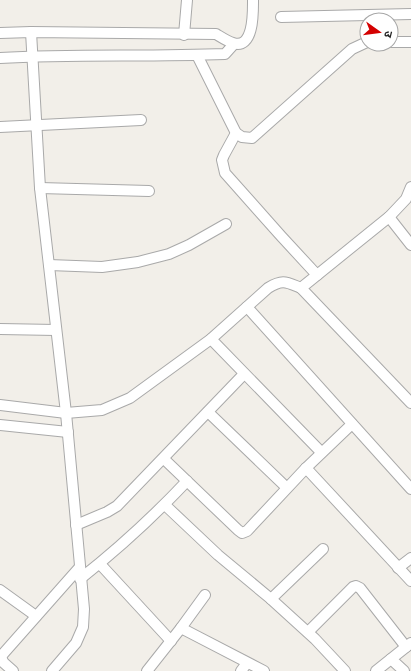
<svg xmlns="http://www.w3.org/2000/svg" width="411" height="671" font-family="'Alegreya Sans','Noto Sans Devanagari',sans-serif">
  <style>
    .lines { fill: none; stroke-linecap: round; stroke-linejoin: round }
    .minor-casing { stroke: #a9a9a9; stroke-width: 12 }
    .minor { stroke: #fff; stroke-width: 10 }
  </style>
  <rect width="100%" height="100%" fill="#f2efe9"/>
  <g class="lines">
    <g class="minor-casing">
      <g id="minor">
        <path d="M281,17L411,14"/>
        <path d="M31,32L40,188L66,413L84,609L83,627L76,643L52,671"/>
        <path d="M0,33L31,32L216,34C221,37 227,41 233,43C254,50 253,12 253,0"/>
        <path d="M184,35L187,0"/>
        <path d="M391,42H411"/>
        <path d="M197,55L236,133L242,137L252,138L352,49L367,42"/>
        <path d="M0,58C75,54 150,57 225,54L234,44"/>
        <path d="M0,127L141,120"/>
        <path d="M236,133L224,155L222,160L225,173L281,236L317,275"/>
        <path d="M411,187L406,199L389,217L301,288L411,403"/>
        <path d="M40,188L149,191"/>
        <path d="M389,217L411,245"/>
        <path d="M49,265L102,267L138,262L169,254L189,245L226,224"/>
        <path d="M247,307L411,489"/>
        <path d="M0,329L56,330"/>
        <path d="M211,339L321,452"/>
        <path d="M0,405L66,413L102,410L130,398L211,339L268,288C283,279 286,282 301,288"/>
        <path d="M208,412L286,487"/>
        <path d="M0,425L68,432"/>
        <path d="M164,459L238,530L242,533L247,531L306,468L352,424"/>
        <path d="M306,468L411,581"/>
        <path d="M165,505L218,555L271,599L315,639L345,671"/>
        <path d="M76,525L107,512L117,506L244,374"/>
        <path d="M100,564L171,641"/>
        <path d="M398,568L411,558"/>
        <path d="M80,579C118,549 154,516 187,481"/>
        <path d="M0,590L36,616"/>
        <path d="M271,599L323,549"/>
        <path d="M181,628L264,671"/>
        <path d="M308,632L353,587L356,586L360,588L406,647"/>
        <path d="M391,659L404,671"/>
        <path d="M13,671L4,663L1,658L3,654L79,568"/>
        <path d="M147,671L181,628L205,595"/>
        <path d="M241,671L247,663"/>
        <path d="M376,671L411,643"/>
      </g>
    </g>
    <use href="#minor" class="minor"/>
  </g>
  <g transform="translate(379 32) rotate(104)"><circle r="19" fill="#ffffff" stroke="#a7a7a7"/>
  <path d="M0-3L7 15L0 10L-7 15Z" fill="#d40000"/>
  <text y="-6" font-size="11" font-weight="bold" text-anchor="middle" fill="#222222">उ</text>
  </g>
</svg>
